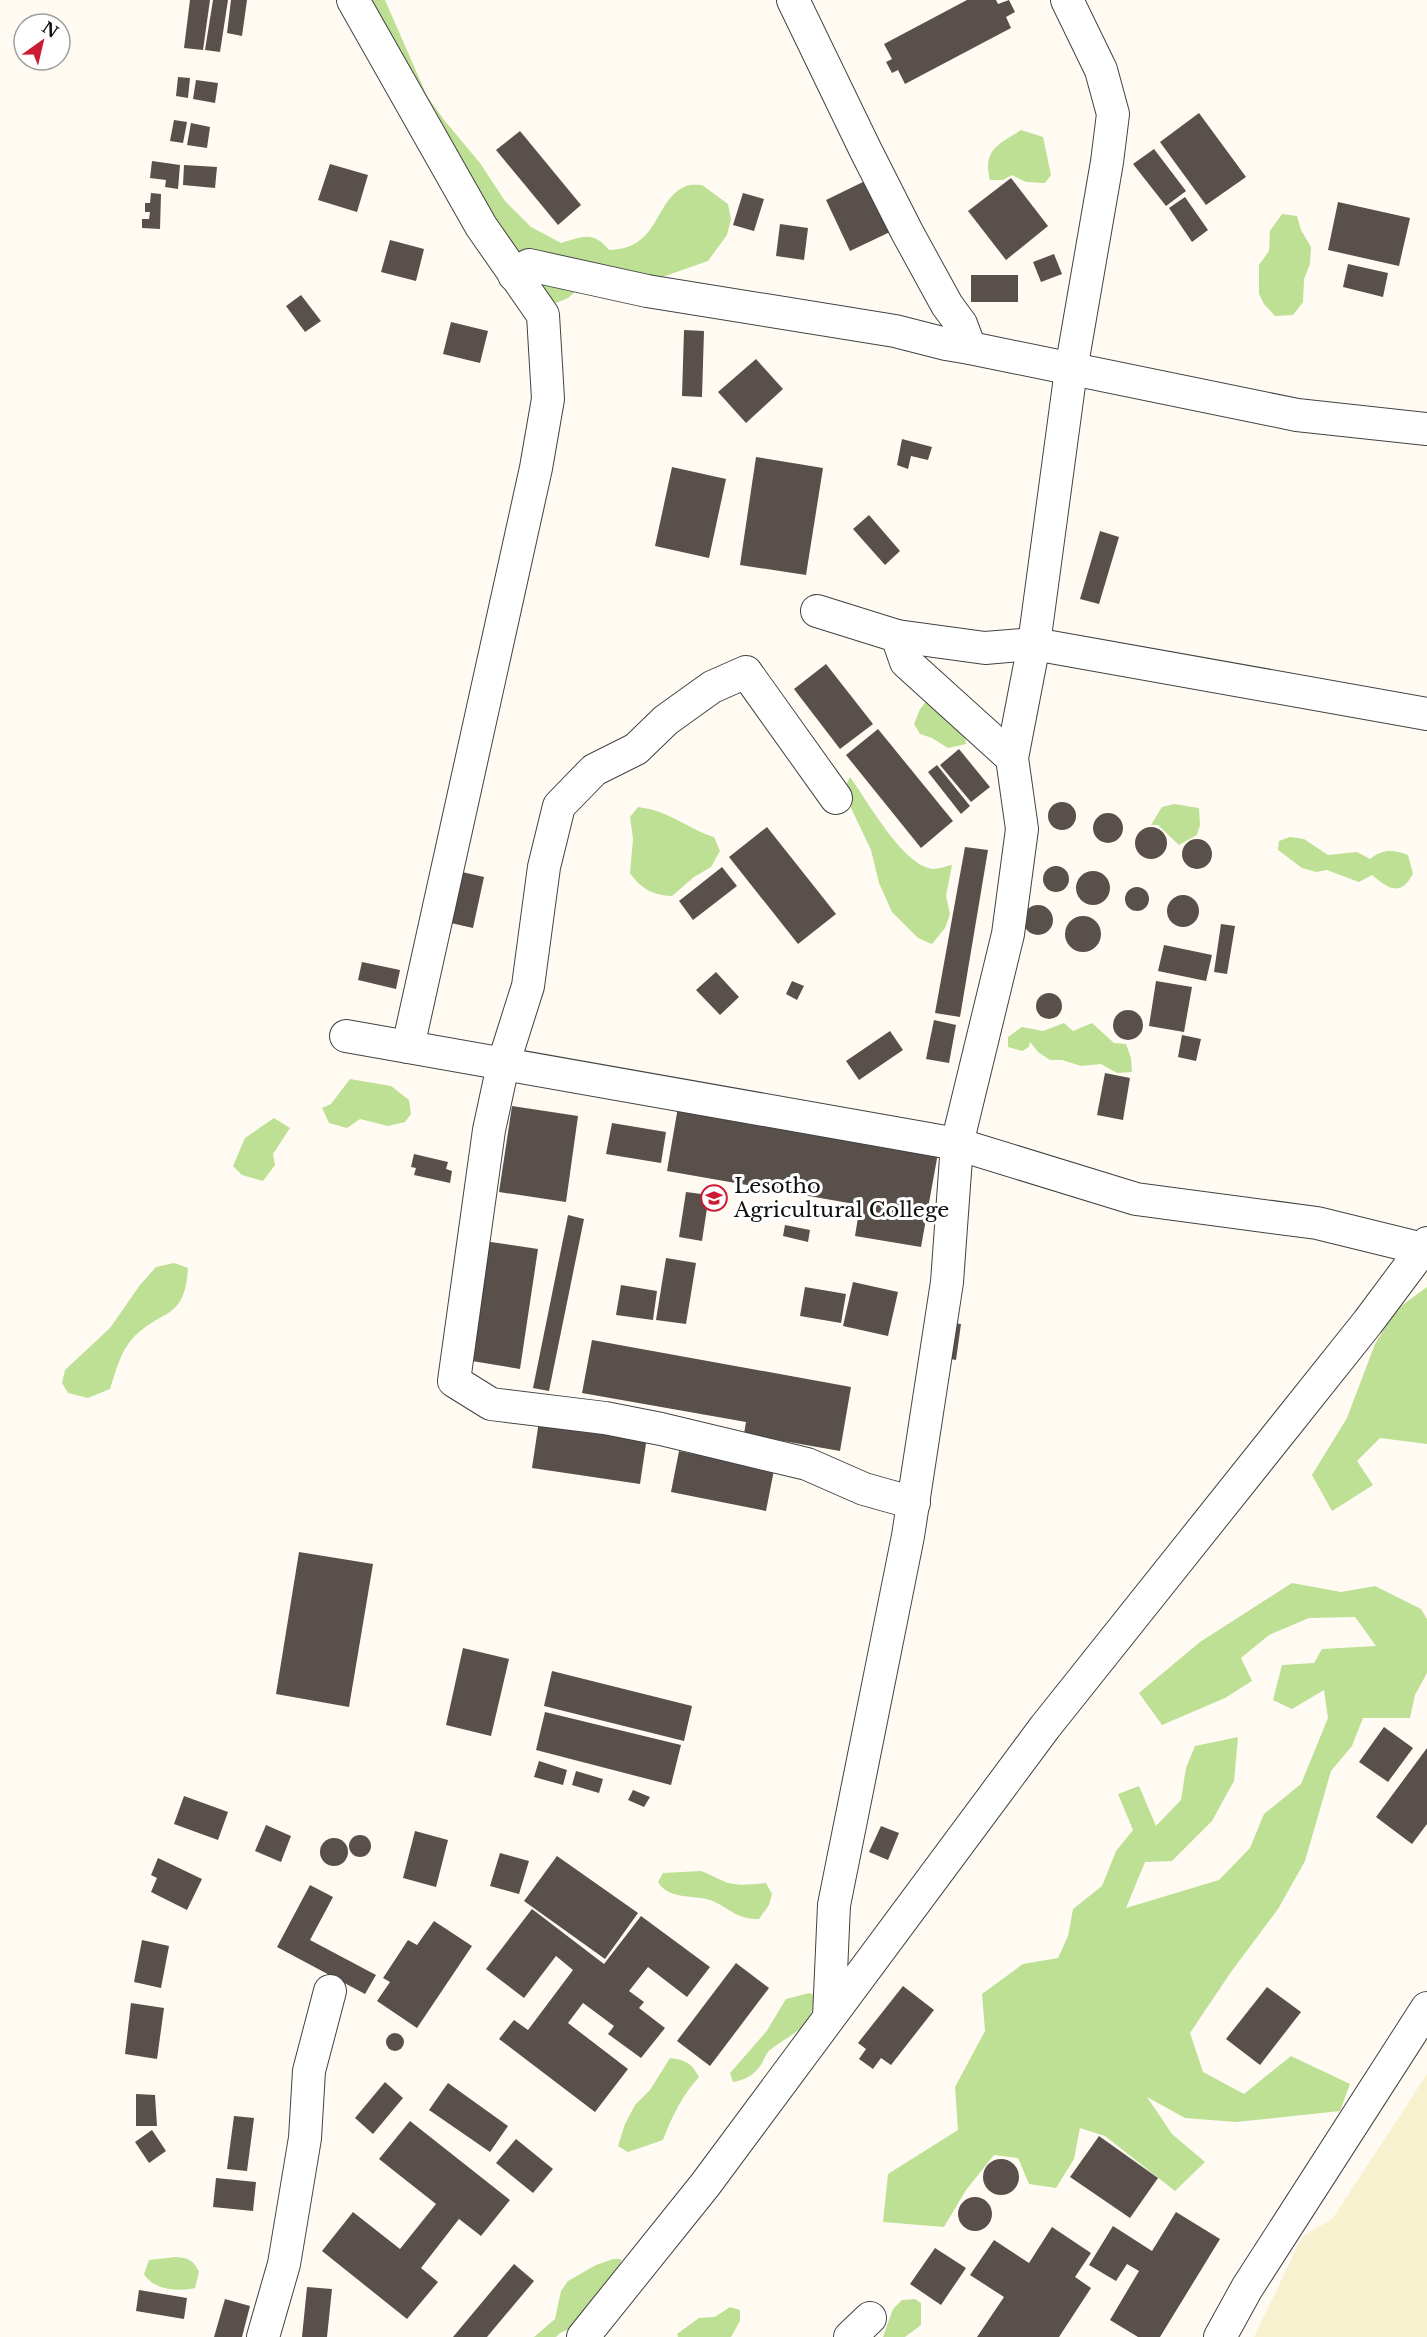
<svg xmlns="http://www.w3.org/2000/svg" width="1427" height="2337" font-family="'Libre Baskerville',serif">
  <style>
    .farmland { fill: #f8f1cf }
    .forest { fill: #bde095 }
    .building { fill: #594f4b }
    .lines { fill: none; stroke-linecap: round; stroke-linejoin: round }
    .minor-casing { stroke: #424242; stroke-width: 34 }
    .minor { stroke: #fff; stroke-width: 32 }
    .labels { text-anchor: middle; stroke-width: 6; stroke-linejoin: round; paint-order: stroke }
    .poi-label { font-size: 21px; fill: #0f0f0f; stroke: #fff; text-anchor: start }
  </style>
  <rect width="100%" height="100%" fill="#fffbf2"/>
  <path class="farmland" d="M1427,2074V2337H1254L1302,2237L1333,2218Z"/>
  <g class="forest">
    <path d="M365,0H385L427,96L444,120L480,163L505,201L531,227L561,243C582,237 593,230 609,250C660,249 654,201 684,187C689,184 697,185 702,185L728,204L731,219L727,235L708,261L651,281L580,288L568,298L556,303L537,295Z"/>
    <path d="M1021,130L1043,137L1051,175L1045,183L1026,182L1012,175L1003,180H990C982,150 999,144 1021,130Z"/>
    <path d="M1282,214L1297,216L1301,230L1311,247L1310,264L1304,279L1303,302L1293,315L1275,316L1264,304L1259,294V265L1269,251L1270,231Z"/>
    <path d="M930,697L964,730L966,744L948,748L932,738L920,734L914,724L920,709Z"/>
    <path d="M850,777C867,800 903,866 933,869C939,869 946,866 952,865L946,896L950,914L945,928L932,944L918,938L892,912L879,883L871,850L843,791Z"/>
    <path d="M1174,804L1199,808L1200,825L1197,835L1179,845L1158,825H1151L1162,807Z"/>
    <path d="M638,807C671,811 685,828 714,837L720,851L711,867L694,877L672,896C653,895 641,889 630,873L633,839L630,817Z"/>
    <path d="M1290,837L1304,839L1328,855L1357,852L1370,859C1382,849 1393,849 1408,855L1413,874C1400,897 1389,889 1372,875L1359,882L1327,870L1316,872L1302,868L1278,850L1279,841Z"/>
    <path d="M1064,1023L1073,1031L1092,1023L1114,1043L1126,1044L1131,1058L1132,1072L1117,1073L1101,1064L1081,1066L1062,1060H1050L1038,1052L1030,1042L1029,1047L1022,1051L1008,1047V1037L1022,1027L1043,1031Z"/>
    <path d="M350,1079L391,1086L409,1100L411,1114L405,1122L388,1126L360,1119L347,1128L329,1123L322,1108L331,1104Z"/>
    <path d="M274,1118L290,1128L273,1154L275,1165L263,1181L242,1175L233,1166L245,1138Z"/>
    <path d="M174,1263L188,1268C185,1321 162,1308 133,1338C121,1350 115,1373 110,1389L88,1398L68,1393L62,1383L65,1370L110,1328L140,1285L156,1267Z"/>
    <path d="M1427,1287V1444L1380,1438L1357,1461L1373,1485L1332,1511L1312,1475L1347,1418L1375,1344L1397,1309Z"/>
    <path d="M1292,1583L1341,1592L1375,1586L1421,1609L1427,1619V1673L1415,1695L1410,1718H1363L1352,1746L1331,1771L1305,1861L1278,1909L1231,1972L1190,2033L1203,2072L1244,2094L1291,2056L1350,2084L1340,2111L1236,2122L1185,2118L1147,2097L1172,2134L1205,2162L1175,2191L1105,2136L1080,2128L1074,2159L1056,2188L1029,2184L1018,2158L994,2155L966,2190L944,2227L883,2222L888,2174L958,2130L955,2087L985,2031L982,1994L1023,1964L1058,1958L1068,1936L1073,1909L1102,1886L1116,1851L1133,1830L1118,1794L1139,1786L1156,1826L1181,1800L1186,1768L1195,1746L1238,1737L1234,1781L1212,1821L1172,1861L1145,1862L1126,1908L1219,1880L1250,1848L1264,1814L1301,1784L1328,1718L1324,1690L1292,1709L1273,1700L1282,1665L1314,1663L1322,1649L1376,1646L1355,1617L1309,1618L1269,1635L1241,1658L1252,1681L1225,1698L1162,1725L1139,1693L1200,1642Z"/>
    <path d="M701,1871C709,1874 715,1877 723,1881C735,1887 753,1884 766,1883L772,1894L769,1905L759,1919C737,1919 733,1911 715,1902C697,1893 670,1902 658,1882L663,1873Z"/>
    <path d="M809,1993L814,1995C814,2029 791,2033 770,2050C765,2054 764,2061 760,2066C753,2076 744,2080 733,2082L730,2073L766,2032L786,1999Z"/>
    <path d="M670,2058C685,2060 692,2063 699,2077C683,2094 671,2118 663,2140L628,2152L618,2146L625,2124L635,2105L650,2090Z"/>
    <path d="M175,2257C189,2258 193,2260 199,2272L195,2288C179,2292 153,2290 144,2274L149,2260Z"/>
    <path d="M613,2259H621L623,2272L574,2327L560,2333L556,2337H534L555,2319L561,2291L568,2281L596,2265Z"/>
    <path d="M915,2299L921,2303V2325L905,2337H883L893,2309L902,2300Z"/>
    <path d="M730,2307L740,2310V2321L731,2337H678L677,2334L699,2318L715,2317Z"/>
  </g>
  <g class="building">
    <path d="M190,0H210L203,50L184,48Z"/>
    <path d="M213,0H228L220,52L205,50Z"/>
    <path d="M231,0H247L242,36L227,33Z"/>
    <path d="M967,0H996L998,4L1009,0L1015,12L1006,17L1011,28L905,84L898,70L892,73L886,62L892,59L884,44Z"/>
    <path d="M178,77L190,78L188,98L176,96Z"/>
    <path d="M196,80L218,83L215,103L193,99Z"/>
    <path d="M1199,113L1246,177L1206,205L1160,142Z"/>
    <path d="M174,120L187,122L183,143L170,141Z"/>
    <path d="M191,123L210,127L207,148L187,145Z"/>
    <path d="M520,131L581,205L558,225L496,150Z"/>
    <path d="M1154,149L1186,191L1166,206L1133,164Z"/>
    <path d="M152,161L180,165L178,189L165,187L166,180L150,178Z"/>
    <path d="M330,164L368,175L357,212L318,200Z"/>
    <path d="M184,165L217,167L215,188L183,185Z"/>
    <path d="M1011,178L1048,226L1006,260L968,211Z"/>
    <path d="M867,180L892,231L850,251L826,200Z"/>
    <path d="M151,193L161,194L160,229L142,228V219H149L150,212H145V203H150Z"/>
    <path d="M743,193L764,199L754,231L733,225Z"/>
    <path d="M1185,197L1208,230L1192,242L1169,208Z"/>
    <path d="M1338,202L1410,218L1399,266L1328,250Z"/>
    <path d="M780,224L808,228L804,260L776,256Z"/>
    <path d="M390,240L424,249L416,281L381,272Z"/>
    <path d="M1054,254L1062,274L1041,282L1033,262Z"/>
    <path d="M1348,264L1388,273L1383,297L1343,287Z"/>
    <rect x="971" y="275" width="47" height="27"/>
    <path d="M301,295L321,321L305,332L286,306Z"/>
    <path d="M451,322L488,331L480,363L443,354Z"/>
    <path d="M684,330L704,331L702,397L682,396Z"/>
    <path d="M756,359L783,389L746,423L718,392Z"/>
    <path d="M902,439L932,447L928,460L911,456L908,469L897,465Z"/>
    <path d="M756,457L823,468L806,575L740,565Z"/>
    <path d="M672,467L726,479L709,558L655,546Z"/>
    <path d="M869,515L900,551L885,565L853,529Z"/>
    <path d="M1100,531L1119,537L1099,604L1080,599Z"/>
    <path d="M826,664L873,724L840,749L794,689Z"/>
    <path d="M878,729L953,821L921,848L846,755Z"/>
    <path d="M959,749L990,787L971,802L940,765Z"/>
    <path d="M937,765L970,806L961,814L928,772Z"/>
    <circle cx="1062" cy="816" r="14"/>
    <circle cx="1108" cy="828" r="15"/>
    <circle cx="1151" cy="843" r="16"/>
    <path d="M767,827L836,914L798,944L729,857Z"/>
    <circle cx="1197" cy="854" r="15"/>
    <path d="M965,847L988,850L960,1017L935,1013Z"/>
    <circle cx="1056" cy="879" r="13"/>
    <path d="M722,867L737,886L693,920L679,901Z"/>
    <circle cx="1093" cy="888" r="17"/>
    <path d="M462,872L484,877L473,928L451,923Z"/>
    <circle cx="1137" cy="899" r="12"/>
    <circle cx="1183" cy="911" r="16"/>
    <circle cx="1038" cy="920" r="15"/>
    <circle cx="1083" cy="934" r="18"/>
    <path d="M1221,924L1235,926L1227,974L1214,972Z"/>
    <path d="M1164,945L1212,955L1206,981L1158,971Z"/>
    <path d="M362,962L400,970L396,989L358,980Z"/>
    <path d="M716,972L739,997L720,1015L696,990Z"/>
    <path d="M792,981L804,986L797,1000L786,994Z"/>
    <path d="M1156,981L1192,987L1184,1032L1149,1026Z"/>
    <circle cx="1049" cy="1006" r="13"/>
    <circle cx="1128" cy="1025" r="15"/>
    <path d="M934,1020L956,1025L949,1063L926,1059Z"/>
    <path d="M890,1031L903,1050L859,1080L846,1061Z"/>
    <path d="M1182,1035L1201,1039L1196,1061L1178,1057Z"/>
    <path d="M1105,1073L1130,1078L1123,1120L1097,1115Z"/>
    <path d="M512,1106L578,1116L566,1202L499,1192Z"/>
    <path d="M678,1107L938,1153L921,1247L855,1236L860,1205L667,1171Z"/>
    <path d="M612,1123L666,1132L661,1163L606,1154Z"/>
    <path d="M414,1154L448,1162L446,1169L452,1171L450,1183L414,1175L416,1168L411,1167Z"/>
    <path d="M686,1192L709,1195L702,1241L679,1237Z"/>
    <path d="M568,1215L584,1219L549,1391L533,1388Z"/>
    <path d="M785,1225L810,1230L808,1242L783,1236Z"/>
    <path d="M484,1241L538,1249L520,1369L466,1360Z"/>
    <path d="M666,1258L696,1263L686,1324L656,1320Z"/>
    <path d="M853,1282L898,1292L888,1336L843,1326Z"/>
    <path d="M621,1285L657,1291L653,1320L616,1315Z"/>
    <path d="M805,1287L846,1294L841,1323L800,1316Z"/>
    <path d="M950,1323L961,1324L956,1360L945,1358Z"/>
    <path d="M592,1340L851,1387L840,1451L744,1434L746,1422L582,1393Z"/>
    <path d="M540,1414L648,1430L640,1484L532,1468Z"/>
    <path d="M679,1451L774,1470L766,1511L671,1492Z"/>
    <path d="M299,1552L373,1564L349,1707L276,1694Z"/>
    <path d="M463,1648L509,1659L491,1736L446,1725Z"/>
    <path d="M552,1671L692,1706L684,1741L544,1706Z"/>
    <path d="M545,1712L681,1745L671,1785L536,1750Z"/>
    <path d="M1384,1727L1413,1748L1388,1782L1359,1762Z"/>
    <path d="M1427,1748V1824L1412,1844L1376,1817Z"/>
    <path d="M539,1761L567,1770L563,1785L534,1777Z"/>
    <path d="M576,1771L603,1779L599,1793L572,1785Z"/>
    <path d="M633,1790L650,1797L644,1807L628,1800Z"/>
    <path d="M184,1796L228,1812L218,1840L174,1824Z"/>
    <path d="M266,1825L291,1836L281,1862L255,1851Z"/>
    <path d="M881,1826L899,1833L888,1860L869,1852Z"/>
    <path d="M415,1831L448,1840L436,1887L403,1878Z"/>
    <circle cx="360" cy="1846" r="11"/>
    <circle cx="334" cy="1852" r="14"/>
    <path d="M500,1853L529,1861L519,1894L490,1886Z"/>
    <path d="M557,1856L638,1913L605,1959L524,1901Z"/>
    <path d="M158,1858L202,1879L187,1910L151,1892L157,1878L151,1875Z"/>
    <path d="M310,1885L333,1897L310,1940L376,1975L365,1994L277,1947Z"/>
    <path d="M532,1909L604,1964L641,1916L710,1967L687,1997L648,1967L629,1991L644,2002L639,2008L665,2028L641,2058L608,2034L614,2026L583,2003L568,2023L628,2069L595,2112L499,2039L514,2020L528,2030L573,1970L556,1956L524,1998L486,1969Z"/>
    <path d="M434,1921L472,1946L417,2028L377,2001L390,1982L383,1978L408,1940L417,1945Z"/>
    <path d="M142,1940L169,1946L161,1988L134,1982Z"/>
    <path d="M736,1963L769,1988L710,2066L677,2041Z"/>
    <path d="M903,1986L934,2010L891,2065L881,2058L873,2069L859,2059L866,2049L858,2043Z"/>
    <path d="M1267,1987L1301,2012L1260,2065L1226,2039Z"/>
    <path d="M131,2003L164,2008L157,2059L125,2054Z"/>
    <circle cx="395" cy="2042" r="9"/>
    <path d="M385,2082L403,2098L373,2134L355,2118Z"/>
    <path d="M448,2083L508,2126L490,2152L429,2110Z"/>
    <path d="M136,2094L155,2095L157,2126H136Z"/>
    <path d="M234,2116L254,2118L247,2171L227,2169Z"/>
    <path d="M410,2121L510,2200L481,2236L459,2219L421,2268L438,2282L407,2319L322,2251L353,2212L400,2249L436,2204L379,2159Z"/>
    <path d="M152,2130L166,2151L149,2163L135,2142Z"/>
    <path d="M1099,2136L1158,2178L1130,2218L1070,2177Z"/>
    <path d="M516,2139L553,2169L533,2193L496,2163Z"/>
    <circle cx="1001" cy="2177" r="18"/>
    <path d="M216,2178L256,2182L253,2211L213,2207Z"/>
    <circle cx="975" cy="2214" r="17"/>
    <path d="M1176,2212L1220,2239L1160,2337H1138L1110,2320L1139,2271L1127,2264L1116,2281L1089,2265L1113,2226L1152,2251Z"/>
    <path d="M1052,2227L1091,2253L1075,2277L1091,2288L1059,2337H977L1004,2297L970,2275L994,2240L1029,2263Z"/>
    <path d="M935,2248L966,2268L941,2305L910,2284Z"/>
    <path d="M514,2264L534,2281L487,2337H453Z"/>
    <path d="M307,2287L332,2289L327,2337H302Z"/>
    <path d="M139,2290L187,2298L184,2319L136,2311Z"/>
    <path d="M225,2299L250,2306L242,2337H214Z"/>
  </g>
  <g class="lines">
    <g class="minor-casing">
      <g id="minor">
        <path d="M353,0L481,226L543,315L548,399L536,468L408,1047"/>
        <path d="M793,0L865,149L907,232L947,305L961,324L970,348L1297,415L1427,429"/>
        <path d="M514,275L529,265L647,291L895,331L946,344L970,348"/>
        <path d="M817,611L897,636L906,662L1012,758"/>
        <path d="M897,636L985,648L1034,644L1427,714"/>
        <path d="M836,798L746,672L712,687L666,720L636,749L594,770L559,806L544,867L528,986L503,1065L489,1130L454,1381L491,1404L605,1418L661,1429L807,1464L864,1489L914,1503"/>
        <path d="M346,1036L957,1144L1136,1199L1317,1223L1423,1249"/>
        <path d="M829,2017L834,1905L908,1536L947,1282L957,1144L1008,934L1022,829L1012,758L1034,644L1071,370L1107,162L1113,114L1101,70L1067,0"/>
        <path d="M263,2337L284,2264L305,2138L309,2071L330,1991"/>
        <path d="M583,2337L705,2185L1045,1727L1368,1322L1427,1243"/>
        <path d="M850,2337L870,2318"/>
        <path d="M1220,2337L1247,2288L1427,2008"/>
      </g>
    </g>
    <use href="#minor" class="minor"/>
  </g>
  <defs>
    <g id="university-ring" transform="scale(1.35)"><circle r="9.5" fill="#fff" stroke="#cc1b32" stroke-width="1.5"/><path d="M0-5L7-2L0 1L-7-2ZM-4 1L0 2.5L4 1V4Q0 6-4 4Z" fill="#cc1b32"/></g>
  </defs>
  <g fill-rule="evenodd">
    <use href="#university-ring" x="714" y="1198"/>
  </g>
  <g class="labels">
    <g class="poi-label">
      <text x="734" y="1193">Lesotho<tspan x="734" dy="24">Agricultural College</tspan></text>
    </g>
  </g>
  <g transform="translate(42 42) rotate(34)"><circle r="28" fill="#ffffff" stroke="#9f9f9f" stroke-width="1.5"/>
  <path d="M0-4.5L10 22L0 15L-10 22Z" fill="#cc1b32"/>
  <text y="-9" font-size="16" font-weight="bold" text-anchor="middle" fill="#0f0f0f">N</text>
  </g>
</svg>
